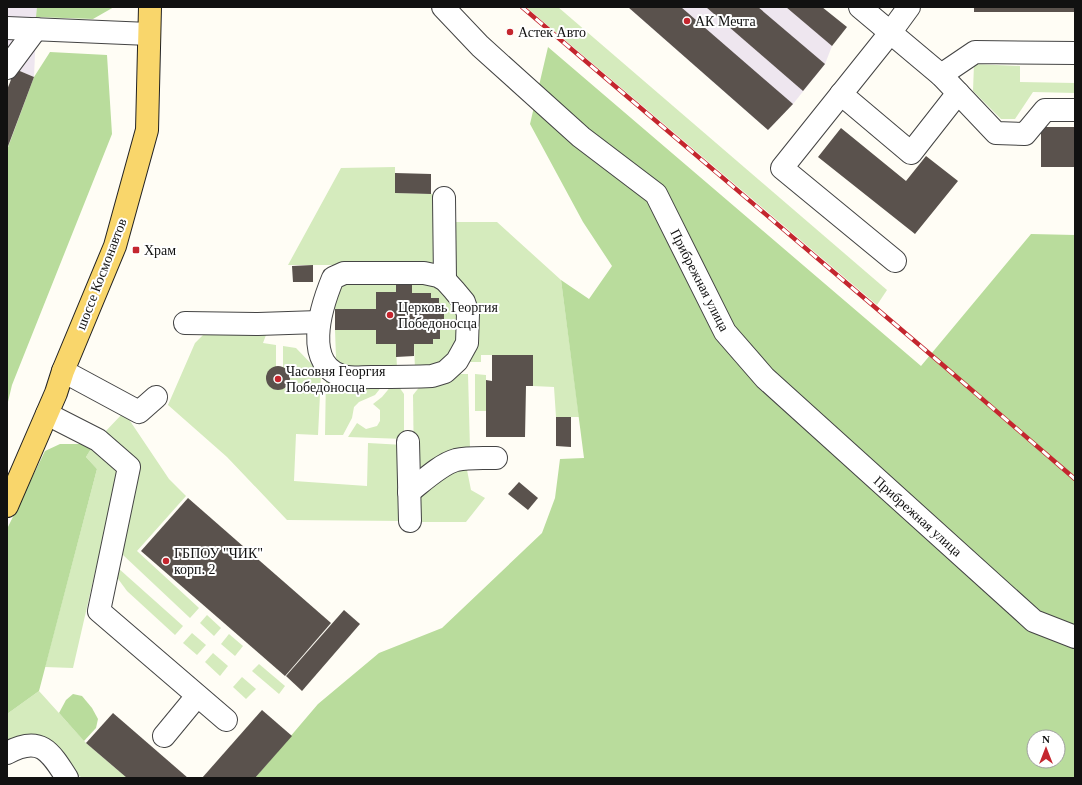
<svg xmlns="http://www.w3.org/2000/svg" width="1082" height="785" font-family="Georgia,serif">
  <style>
    .industrial { fill: #eee6ef }
    .green { fill: #d5ebbd }
    .forest { fill: #b9dc9c; fill-rule: evenodd }
    .building { fill: #5a524d }
    .lines { fill: none; stroke-linecap: round; stroke-linejoin: round }
    .minor-casing { stroke: #444; stroke-width: 24 }
    .major-casing { stroke: #222; stroke-width: 24 }
    .minor { stroke: #fff; stroke-width: 22 }
    .major { stroke: #f9d66b; stroke-width: 22 }
    .rail-casing { stroke: #c4262e; stroke-width: 4.5 }
    .rail { stroke: #fff; stroke-width: 3; stroke-dasharray: 9; stroke-linecap: butt }
    .poi-dot { fill: #c4262e; stroke: #fff; stroke-width: 1.5 }
    .labels { text-anchor: middle; stroke-width: 4; stroke-linejoin: round; paint-order: stroke }
    .poi-label { font-size: 14px; fill: #111; stroke: #fff; text-anchor: start }
    .street-label { font-size: 14px; fill: #111; stroke: #fff }
  </style>
  <rect width="100%" height="100%" fill="#fffdf5"/>
  <g class="industrial">
    <path d="M7,7H37L34,77L15,69L7,68Z"/>
    <path d="M628,7H822L832,46L825,64L793,104L768,130Z"/>
  </g>
  <g class="green">
    <path d="M526,7H558L887,290L877,305Z"/>
    <path d="M974,64L1020,66V82L1075,83V93L1033,92L1015,119H1001L973,91Z"/>
    <path d="M395,167V193L438,194L436,261L431,265H288L341,168Z"/>
    <path d="M450,222H497L561,280L579,417H556L554,387L533,386V355H481V362H463L452,272Z"/>
    <path d="M412,279L441,288L459,313L460,335L452,352L436,367L415,369L414,344H433V339L440,329H444V303H439V298H431V293H412Z"/>
    <path d="M338,283H396V292H377L376,309H335V289Z"/>
    <path d="M335,330H376V344H396L397,369H348L338,363L336,358Z"/>
    <path d="M204,334L266,335L263,343L276,345V367L270,371L267,378L269,385L276,390C290,390 295,375 283,368V346L296,348L321,374L318,435L296,434L294,481L367,486L368,443L404,445V521L287,520L227,457L168,405L195,343Z"/>
    <path d="M454,374H468L470,449L424,473L414,469L413,395L421,385Z"/>
    <path d="M475,374L486,375V411H475Z"/>
    <path d="M326,376L383,385L375,395L359,402L354,407L352,418L343,435H325Z"/>
    <path d="M397,384L404,394V439L348,437L357,423L366,429L377,426L380,421V410L373,404L382,397L392,385Z"/>
    <path d="M124,412L169,479L186,496L137,551L199,608L190,618L122,554L138,463L104,433Z"/>
    <path d="M94,444L119,468L73,668L45,667L97,469L86,457Z"/>
    <path d="M463,466L467,470L471,490L485,498L466,522H415V501L427,486Z"/>
    <path d="M118,568L183,626L175,635L127,591L113,572Z"/>
    <path d="M207,615L221,628L214,636L200,623Z"/>
    <path d="M192,633L206,645L197,655L183,643Z"/>
    <path d="M229,634L243,646L235,656L221,644Z"/>
    <path d="M213,653L228,666L220,676L205,662Z"/>
    <path d="M259,664L285,686L279,694L252,671Z"/>
    <path d="M242,677L256,689L246,699L233,687Z"/>
    <path d="M39,691L86,743L127,778H83L71,772L7,744V714Z"/>
  </g>
  <g class="forest">
    <path d="M37,7H114L93,19L36,17Z"/>
    <path d="M548,47L921,366L1031,234L1075,235V778H255L318,704L379,653L442,628L542,533L555,498L560,459L584,458L561,280L589,299L612,266L583,222L530,124ZM1034,737H1058V761H1034Z"/>
    <path d="M50,52L107,55L112,134L12,385L7,406V150L34,77Z"/>
    <path d="M60,444H94L86,457L97,469L39,691L7,714V529L45,451Z"/>
    <path d="M73,694L82,696L92,708L98,719L96,728L84,741L59,713L66,700Z"/>
  </g>
  <g class="building">
    <path d="M628,7H681L793,104L768,130Z"/>
    <path d="M706,7H758L825,64L803,91Z"/>
    <path d="M786,7H822L847,27L832,46Z"/>
    <rect x="974" y="7" width="101" height="5"/>
    <path d="M15,69L34,77L7,149V90Z"/>
    <rect x="1041" y="127" width="34" height="40"/>
    <path d="M841,128L906,181L926,156L958,181L915,234L818,157Z"/>
    <path d="M395,173L431,174V194L395,193Z"/>
    <path d="M313,265V282H293L292,266Z"/>
    <path d="M396,283H412V293H431V298H439V303H444V329H440V339H433V344H414V356L396,357V344H376V330H335V309H376V292H396Z"/>
    <path d="M492,355H533V386H526L525,437H486V380L492,381Z"/>
    <circle cx="278" cy="378" r="12"/>
    <path d="M556,417H571V447L556,446Z"/>
    <path d="M519,482L538,498L528,510L508,494Z"/>
    <path d="M188,498L331,623L285,676L141,551Z"/>
    <path d="M344,610L360,624L302,691L286,676Z"/>
    <path d="M262,710L292,736L255,778H202Z"/>
    <path d="M113,713L188,778H127L86,743Z"/>
  </g>
  <g class="lines">
    <g class="minor-casing">
      <g id="minor">
        <path d="M443,7L480,46L581,137L656,194L725,332L765,378L1034,621L1075,637"/>
        <path d="M860,7L941,75L996,133L1025,134L1045,110H1075"/>
        <path d="M7,28L149,34"/>
        <path d="M7,68L36,29"/>
        <path d="M941,75L975,52L1075,53"/>
        <path d="M841,94L911,153L958,93"/>
        <path d="M444,198L445,280"/>
        <path d="M895,261L782,168L890,33L909,7"/>
        <path d="M344,273H424L438,276L445,280L454,290L464,302L468,314L467,343L457,361L445,372L432,376C412,377 392,377 371,377C363,377 354,378 347,377C301,368 321,307 333,278Z"/>
        <path d="M185,323L258,324L319,322"/>
        <path d="M63,371L139,412L156,397"/>
        <path d="M47,414L98,440L129,467L99,611L226,720"/>
        <path d="M408,442L410,521"/>
        <path d="M409,492C422,482 441,464 456,460C469,457 483,458 496,458"/>
        <path d="M164,736L197,696"/>
        <path d="M7,753C40,735 50,751 67,778"/>
      </g>
    </g>
    <g class="major-casing">
      <path id="major" d="M7,506L56,393L63,371L115,246L147,130L150,7"/>
    </g>
    <use href="#minor" class="minor"/>
    <use href="#major" class="major"/>
    <g class="rail-casing">
      <path id="rail" d="M522,7L937,360L1075,479"/>
    </g>
    <use href="#rail" class="rail"/>
  </g>
  <g class="poi-dot">
    <circle cx="687" cy="21" r="4"/>
    <circle cx="510" cy="32" r="4"/>
    <rect x="132" y="246" width="8" height="8" rx="2"/>
    <circle cx="390" cy="315" r="4"/>
    <circle cx="278" cy="379" r="4"/>
    <circle cx="166" cy="561" r="4"/>
  </g>
  <g class="labels">
    <g class="poi-label">
      <text x="695" y="26">АК Мечта</text>
      <text x="518" y="37">Астек Авто</text>
      <text x="144" y="255">Храм</text>
      <text x="398" y="312">Церковь Георгия<tspan x="398" dy="16">Победоносца</tspan></text>
      <text x="286" y="376">Часовня Георгия<tspan x="286" dy="16">Победоносца</tspan></text>
      <text x="174" y="558">ГБПОУ "ЧИК"<tspan x="174" dy="16">корп. 2</tspan></text>
    </g>
    <g class="street-label">
      <text transform="translate(101 274) rotate(-69)" y="5">шоссе Космонавтов</text>
      <text transform="translate(700 280) rotate(63)" y="5">Прибрежная улица</text>
      <text transform="translate(918 516) rotate(42)" y="5">Прибрежная улица</text>
    </g>
  </g>
  <rect width="1082" height="785" fill="none" stroke="#111111" stroke-width="16"/>
  <g transform="translate(1046 749)"><circle r="19" fill="#ffffff" stroke="#a0a0a0"/>
  <path d="M0-3L7 15L0 10L-7 15Z" fill="#c4262e"/>
  <text y="-6" font-size="11" font-weight="bold" text-anchor="middle" fill="#111111">N</text>
  </g>
</svg>
